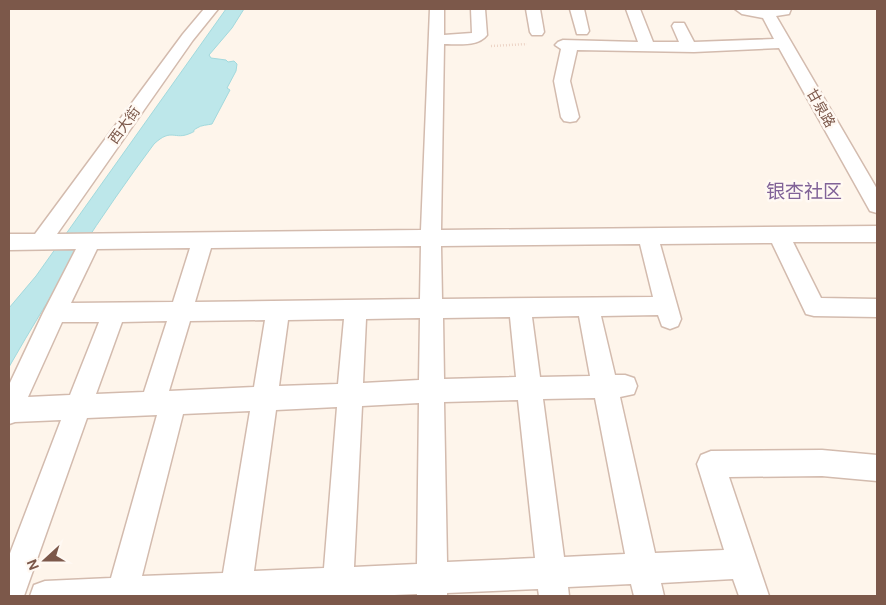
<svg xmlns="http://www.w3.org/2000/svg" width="886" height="605" font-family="'DM Sans','Noto Sans SC',sans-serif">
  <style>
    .water { fill: #bde7ea; stroke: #a2d9dd }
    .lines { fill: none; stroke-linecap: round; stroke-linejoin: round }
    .minor-casing { stroke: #d3bbae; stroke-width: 3 }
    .path { stroke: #dcb4a2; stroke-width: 2.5; stroke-dasharray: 0.5 2.5; stroke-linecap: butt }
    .minor { fill: #fff; fill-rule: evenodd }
    .labels { text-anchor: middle; stroke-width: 5; stroke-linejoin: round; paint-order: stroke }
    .far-street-label { font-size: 14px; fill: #7c584a; stroke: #fff9f3 }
    .quarter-label { font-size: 19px; fill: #816398; stroke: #fff9f3 }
  </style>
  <rect width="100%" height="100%" fill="#fef5eb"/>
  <path class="water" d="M226,9H244L232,28L209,55L211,58L226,60L228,62L234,61L237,64L236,71L227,88L230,90L212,124C208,125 201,125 197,128C190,132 198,130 191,133C174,141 172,127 154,144C101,215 53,290 9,367V308L36,276Z"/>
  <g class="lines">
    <g class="minor-casing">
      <g id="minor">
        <path d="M204,9H218L193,40L57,234L421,230L430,9H444V35L472,33L471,9H485L487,35C478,47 458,44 444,44L441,230L877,226V242H793L821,298L877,299V317L814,316L806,314L772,243L660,244L681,319L678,326L670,329L662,326L658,315L601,316L615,375H625L634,378L637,386L634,394L620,397L655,553L724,550L697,464L701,455L711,451L822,450L877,455V481L822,476L729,477L769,596H739L733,579L661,583L664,596H634L631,584L568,587L569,596H539L538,589L447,593V596H417V594L372,596H30L34,585L45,581L111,578L157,415L87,418L24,596H9V556L61,420L15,422L9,424V385L43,313L76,249L9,250V234H35L183,34ZM640,244L653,297L442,299L441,246ZM421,246L420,299L195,302L211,248ZM190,248L173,302L71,303L97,249ZM579,316L590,376L540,377L532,317ZM510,317L516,377L444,379L443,318ZM420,318L419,380L363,383L366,319ZM344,319L338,384L279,386L288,320ZM265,320L254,387L169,391L190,321ZM167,321L144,392L96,394L122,322ZM62,322H99L70,395L28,397ZM595,398L625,554L564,557L543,399ZM518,400L535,558L447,562L444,402ZM419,403L417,564L354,567L362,406ZM337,407L324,568L254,571L276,410ZM250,411L223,573L142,576L183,414Z"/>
        <path d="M526,9H540L544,32L542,35H532L530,32Z"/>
        <path d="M570,9H584L589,31L587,34H577Z"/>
        <path d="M626,9H640L653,42H679L672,26L674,23H684L694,42L774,39L763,18L742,14L735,9H791L789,14L776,16L877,189V213L870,211L779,48L694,52L577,50L570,81L579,117L576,121L570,122L564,121L561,117L554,81L561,49L555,45L558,42L563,40L638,42Z"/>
      </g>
    </g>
    <path class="path" d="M491,46L527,44"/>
    <use href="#minor" class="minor"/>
  </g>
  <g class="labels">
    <g class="far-street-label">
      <text transform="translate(821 108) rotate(60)" y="5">甘泉路</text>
      <text transform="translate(124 125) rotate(-54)" y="5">西大街</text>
    </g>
    <g class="quarter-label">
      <text x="804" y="198">银杏社区</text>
    </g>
  </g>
  <rect width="886" height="605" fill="none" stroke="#7c584a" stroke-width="20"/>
  <g transform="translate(45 560) rotate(249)" stroke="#fff9f3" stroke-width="4" paint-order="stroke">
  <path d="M0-4L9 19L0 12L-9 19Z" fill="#7c584a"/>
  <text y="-8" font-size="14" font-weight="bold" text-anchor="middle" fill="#7c584a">N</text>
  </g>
</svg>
